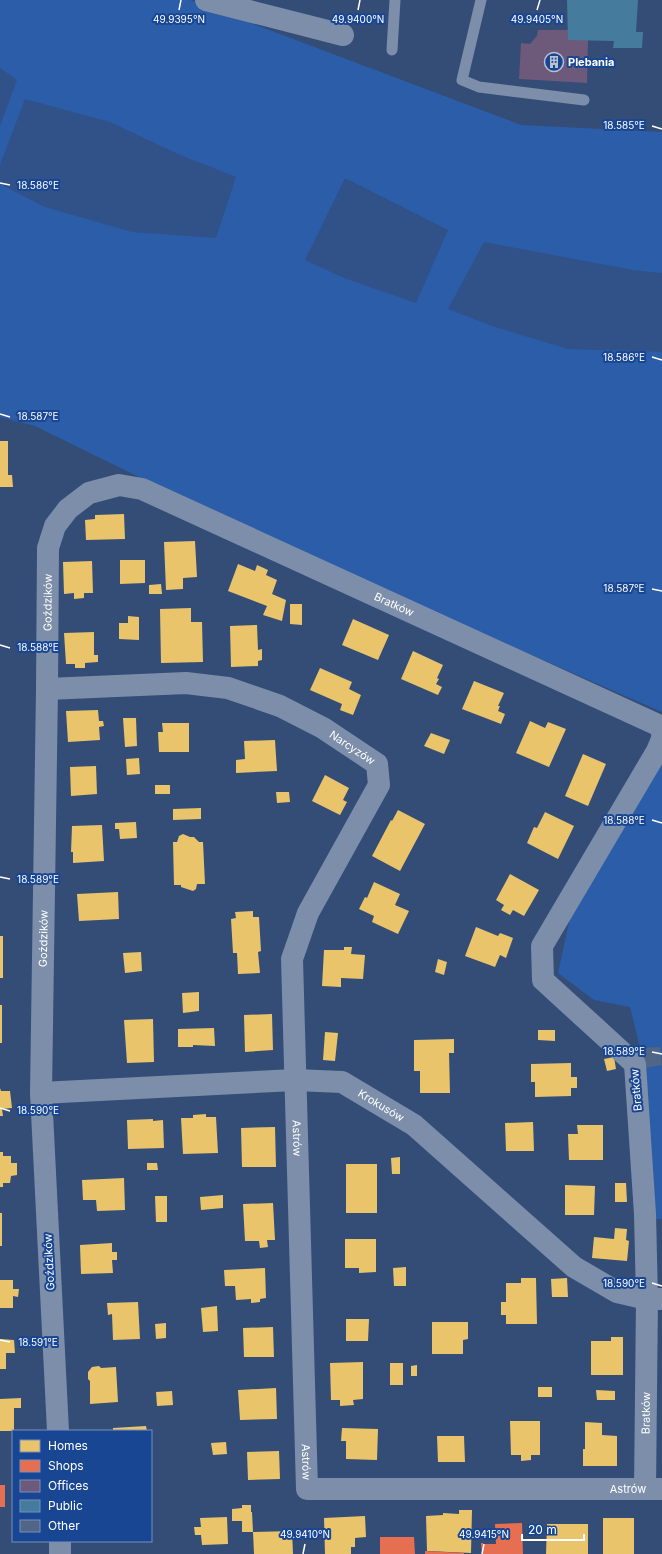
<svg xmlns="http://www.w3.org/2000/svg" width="662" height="1554" font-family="Inter,sans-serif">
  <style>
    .green { fill: #2b5da9 }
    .water { fill: #305289 }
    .homes { fill: #e9c46a }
    .shops { fill: #e76f51 }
    .offices { fill: #6d597a }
    .public { fill: #457b9d }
    .building { fill: #516586 }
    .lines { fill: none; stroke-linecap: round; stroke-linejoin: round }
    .lane { stroke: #7c8ea9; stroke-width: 11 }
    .street { stroke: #7c8ea9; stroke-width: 22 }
    .ticks { fill: none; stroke: #fff; stroke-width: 1.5 }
    .labels { text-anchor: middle; stroke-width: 4; stroke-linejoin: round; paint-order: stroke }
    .poi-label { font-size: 11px; font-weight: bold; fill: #fff; stroke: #184693; text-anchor: start }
    .street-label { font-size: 11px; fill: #fff; stroke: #184693 }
    .ticks-label { font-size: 10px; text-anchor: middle; fill: #fff; stroke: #184693; stroke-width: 4; stroke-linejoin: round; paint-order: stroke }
  </style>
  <rect width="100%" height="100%" fill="#344d77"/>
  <g class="green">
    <path d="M0,0H190L521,125L662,132V712L263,538L35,426L0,417Z"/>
    <path d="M662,750V1219H648L644,1069L640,1047L630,1007L594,1000L558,973L570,918Z"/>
  </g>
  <g class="water">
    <path d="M0,68L17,80L0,126Z"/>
    <path d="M25,99L110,122L178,154L236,177L216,238L132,232L45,207L0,184V165Z"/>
    <path d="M345,178L448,230L416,303L344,278L305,260Z"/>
    <path d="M484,242L633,270L662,273V352L568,349L495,327L448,309Z"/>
  </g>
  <g class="homes">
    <path d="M0,441H8V475H12L13,487H0Z"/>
    <path d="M124,514L125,539L86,540L85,520L95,519V515Z"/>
    <path d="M195,541L197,577L183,578V589L166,590L164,542Z"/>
    <path d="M120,560H145V583L120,584Z"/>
    <path d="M92,561L93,593H84V598L74,599V593L64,594L63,562Z"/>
    <path d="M238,564L255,571L257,565L268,570L266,575L277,580L272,594L286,600L282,621L263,615L267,606L228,591Z"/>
    <path d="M161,584L162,594H149V585Z"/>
    <path d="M290,604H302V625L290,624Z"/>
    <path d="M191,608V622H202L203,662L161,663L160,609Z"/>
    <path d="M128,616L139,617V640L119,639V623H128Z"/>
    <path d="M353,619L389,635L378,660L342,645Z"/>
    <path d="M257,625L258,650L262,649V660L258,661V666L231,667L230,626Z"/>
    <path d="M94,632V655H98V662L85,663V668H75V664H66L64,633Z"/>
    <path d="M413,651L443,665L437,678L439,679L436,684L442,687L438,695L401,679Z"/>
    <path d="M320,668L352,682L349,689L361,695L353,715L340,710L342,704L310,690Z"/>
    <path d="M474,681L504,693L498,706H500L498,711L505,714L501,724L462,709Z"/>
    <path d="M98,710L99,721H103L104,726L99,727L100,740L68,742L66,711Z"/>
    <path d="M123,718H136L137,746L125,747Z"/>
    <path d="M530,721L545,728L548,722L566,729L549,767L516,753Z"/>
    <path d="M162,723H189V752H159L158,732H163Z"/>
    <path d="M431,733L450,740L444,754L424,746Z"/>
    <path d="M275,740L277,771L236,773V760L245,759L244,741Z"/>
    <path d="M583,754L606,764L588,806L565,796Z"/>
    <path d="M139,758L140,774L127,775L126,759Z"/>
    <path d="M96,766L97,794L71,796L70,767Z"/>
    <path d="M325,775L349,788L343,800L347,802L340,815L312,801Z"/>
    <rect x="155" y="785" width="15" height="9"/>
    <path d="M276,792H289L290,802L277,803Z"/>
    <path d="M201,808V819L173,820V809Z"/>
    <path d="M398,810L425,824L400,871L372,856L391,820L392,821Z"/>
    <path d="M545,812L574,826L558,859L527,843L534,827L537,828Z"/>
    <path d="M136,822L137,838L120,839L119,829H115V823Z"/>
    <path d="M102,825L104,861L73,863V852H71L72,826Z"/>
    <path d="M183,834L190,837H194L199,842H203L205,884H197L196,889L193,891L181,887V885H174L173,842H177L179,836Z"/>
    <path d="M510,874L539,890L524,916L513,910L510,915L501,910L504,905L496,900Z"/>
    <path d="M374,882L400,894L395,905L409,911L398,934L372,922L374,916L359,909L365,897L367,898Z"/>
    <path d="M118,892L119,919L79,921L77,894Z"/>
    <path d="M253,911V917H259L261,951L258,952L260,973L238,974L237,953H233L231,919L236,918L235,912Z"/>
    <path d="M476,927L498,936L500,933L513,938L506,958L500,955L495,967L465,956Z"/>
    <rect x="0" y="936" width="3" height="42"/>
    <path d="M344,947H352L351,954L365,955L363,979L341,978V987L322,986L324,950H344Z"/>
    <path d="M141,952L142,971L125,973L123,953Z"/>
    <path d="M438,959L447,962L444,975L435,972Z"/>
    <path d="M199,992V1011L183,1013L182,993Z"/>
    <rect x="0" y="1005" width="2" height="38"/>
    <path d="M272,1014L273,1050L245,1052L244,1015Z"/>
    <path d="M153,1019L154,1062L127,1063L124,1020Z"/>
    <path d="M214,1028L215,1046L193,1045V1047H178V1029Z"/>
    <path d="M538,1030H555V1041L538,1040Z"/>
    <path d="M325,1032L338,1033L335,1061L323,1060Z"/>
    <path d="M454,1039V1053H449L450,1093H420V1071H414V1040Z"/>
    <path d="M614,1057L616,1069L607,1071L604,1059Z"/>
    <path d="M571,1063V1077H577V1088H571V1096L535,1097V1082H531V1064Z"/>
    <path d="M0,1088L1,1091H10L12,1108L2,1109L3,1116H0Z"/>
    <path d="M206,1114V1117H216L218,1153L183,1154L181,1118H193V1115Z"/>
    <path d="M153,1119V1121L163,1120L164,1148L128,1149L127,1120Z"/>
    <path d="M533,1122L534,1151H506L505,1123Z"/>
    <path d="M577,1125H603V1160H569L568,1134H578Z"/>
    <path d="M275,1127L276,1167H242L241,1128Z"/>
    <path d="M0,1152H3V1156H11V1163H17V1175L11,1176L10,1183H3V1187H0Z"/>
    <path d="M400,1157V1174H392L391,1158Z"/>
    <path d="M147,1163H157L158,1170H147Z"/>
    <rect x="346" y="1164" width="31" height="49"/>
    <path d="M124,1178L125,1210L97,1211L96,1200H83L82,1180Z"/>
    <path d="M615,1183H626L627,1202H615Z"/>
    <path d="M565,1185L595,1186L594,1215H565Z"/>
    <path d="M223,1195V1208L201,1210L200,1197Z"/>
    <path d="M155,1196H167V1222H156Z"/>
    <path d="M273,1203L275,1240H267L268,1247L260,1248L259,1241H245L243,1204Z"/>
    <rect x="0" y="1213" width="2" height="33"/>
    <path d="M615,1228L627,1229L626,1240L629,1241L627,1261L592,1258L594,1237L614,1239Z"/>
    <path d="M345,1239H376V1272L359,1273V1268H345Z"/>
    <path d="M112,1243V1252H117V1260H112L113,1273L81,1274L80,1245Z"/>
    <path d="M406,1267V1286H394L393,1268Z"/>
    <path d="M265,1268L266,1298L260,1299V1302L251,1303V1299L236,1300L235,1286H225L224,1270Z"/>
    <path d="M521,1278H536L537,1324H506V1315H501V1302H506V1283H521Z"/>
    <path d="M567,1278L568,1297H552L551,1279Z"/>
    <path d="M0,1280H13V1289H19L18,1297L13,1296V1308H0Z"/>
    <path d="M138,1302L140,1339L113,1340L112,1314L108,1315L107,1303Z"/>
    <path d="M217,1306L218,1331L203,1332L201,1308Z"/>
    <path d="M346,1319H369L368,1341H346Z"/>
    <path d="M432,1322H468V1339L463,1340V1354H432Z"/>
    <path d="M166,1323V1338L156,1339L155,1324Z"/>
    <path d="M273,1327L274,1357H244L243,1328Z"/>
    <path d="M611,1337H623V1375H591V1341H611Z"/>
    <path d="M0,1339L14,1340L15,1353H6V1369H0Z"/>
    <path d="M363,1362V1399L353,1400L354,1405L340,1406V1400H331L330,1363Z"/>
    <rect x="390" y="1363" width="13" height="22"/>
    <path d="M417,1365V1376H411V1366Z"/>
    <path d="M99,1366L101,1368L116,1367L118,1402L90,1404V1381L88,1379V1372L92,1367Z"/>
    <rect x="538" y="1387" width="14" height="10"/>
    <path d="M276,1388L277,1419L240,1420L238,1390Z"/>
    <path d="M596,1390L615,1391V1400H597Z"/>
    <path d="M172,1391L173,1405L157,1406L156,1392Z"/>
    <path d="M21,1398V1408H14V1431H0V1399Z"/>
    <path d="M510,1421H540V1455H531V1460L521,1461V1455H511Z"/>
    <path d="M585,1422L602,1423V1435L617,1436V1466H583V1449H585Z"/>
    <path d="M146,1426L147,1431H113V1428Z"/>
    <path d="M342,1428L378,1429L377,1460L346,1459V1441H341Z"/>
    <path d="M437,1436H464L465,1462H438Z"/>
    <path d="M226,1442L227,1454L213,1455L211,1443Z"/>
    <path d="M279,1451L280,1479L248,1480L247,1452Z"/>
    <path d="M242,1505H251V1512H252L253,1532L292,1531L293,1554H254L253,1532H242V1521H232V1509L242,1508Z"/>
    <path d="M459,1510H472L471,1553L427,1551L426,1516L443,1515V1513L459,1514Z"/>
    <path d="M365,1516L366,1537L355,1538V1547H351V1554H325L324,1518Z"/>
    <path d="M227,1517L228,1544L202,1545L201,1535H195L194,1527H201L200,1518Z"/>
    <rect x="603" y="1518" width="31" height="36"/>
    <path d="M547,1524H588V1554H546Z"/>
  </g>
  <g class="shops">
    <rect x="0" y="1485" width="5" height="22"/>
    <path d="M522,1523L523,1554H482L481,1543H483V1544H496L495,1524Z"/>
    <path d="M380,1537H414L415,1554H380Z"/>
    <path d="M425,1551L464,1553V1554H425Z"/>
  </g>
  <path class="offices" d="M538,30H568V40H588L587,83L519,79L521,43L530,44L537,36Z"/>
  <path class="public" d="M567,0H638L636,32H643L642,48H613L614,41L568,40Z"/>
  <path class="building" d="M660,1047L662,1065L645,1068L642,1048Z"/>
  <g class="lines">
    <g class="lane">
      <path d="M481,0L462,80L479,87L584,100"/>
      <path d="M392,50L395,0"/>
    </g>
    <g class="street">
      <path d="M206,0L343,35"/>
      <path id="s1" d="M47,689L186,683L228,688L280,706L323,728L377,764L379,785L308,913L292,959L307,1489H662"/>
      <path id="s2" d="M41,1093L295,1080L342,1082L414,1125L574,1267L617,1292L647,1299H662"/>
      <path id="s3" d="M58,1431L41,1093L47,689L48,548L55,526L68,509L89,493L119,485L142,489L660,726L662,733"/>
      <path id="s4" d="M645,1489L647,1299L645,1214L635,1064L543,980L542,946L657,751L662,739"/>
      <path d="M60,1554V1541"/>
    </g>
  </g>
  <path class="ticks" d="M179,10L181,0M358,10L360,0M537,10L540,0M652,126L662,129M0,183L10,185M652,357L662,360M0,414L10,417M652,589L662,591M0,645L10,648M652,820L662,823M0,877L10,879M652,1052L662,1054M0,1108L10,1111M652,1283L662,1286M0,1340L10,1342M303,1554L305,1544M482,1554L484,1544"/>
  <defs>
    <g id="building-ring" transform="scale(1)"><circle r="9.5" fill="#184693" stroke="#b8c1cf" stroke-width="1.5"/><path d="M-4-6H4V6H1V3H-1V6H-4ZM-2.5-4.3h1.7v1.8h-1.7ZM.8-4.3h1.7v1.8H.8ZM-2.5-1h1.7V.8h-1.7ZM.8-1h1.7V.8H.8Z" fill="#b8c1cf"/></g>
  </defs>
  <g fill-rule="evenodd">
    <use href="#building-ring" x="554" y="62"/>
  </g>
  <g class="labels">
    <g class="poi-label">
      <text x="568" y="66">Plebania</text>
    </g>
    <g class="street-label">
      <text dy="4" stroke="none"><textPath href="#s3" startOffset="829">Goździków</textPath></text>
      <text dy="4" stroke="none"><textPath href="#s3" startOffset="1286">Bratków</textPath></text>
      <text dy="4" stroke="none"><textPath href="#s1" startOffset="320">Narcyzów</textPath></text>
      <text dy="4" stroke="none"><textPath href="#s3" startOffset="493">Goździków</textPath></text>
      <text transform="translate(636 1090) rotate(-95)" y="4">Bratków</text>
      <text dy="4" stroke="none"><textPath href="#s2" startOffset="347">Krokusów</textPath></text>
      <text dy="4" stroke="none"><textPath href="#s1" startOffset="745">Astrów</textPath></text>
      <text transform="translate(49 1262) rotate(-93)" y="4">Goździków</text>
      <text dy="4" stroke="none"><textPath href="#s4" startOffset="76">Bratków</textPath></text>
      <text dy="4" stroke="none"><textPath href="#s1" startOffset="1069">Astrów</textPath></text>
      <text dy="4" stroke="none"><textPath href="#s1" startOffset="1417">Astrów</textPath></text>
    </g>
  </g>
  <g class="ticks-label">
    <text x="179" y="23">49.9395°N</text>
    <text x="358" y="23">49.9400°N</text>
    <text x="537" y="23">49.9405°N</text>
    <text x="624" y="129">18.585°E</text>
    <text x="38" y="189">18.586°E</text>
    <text x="624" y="361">18.586°E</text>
    <text x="38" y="420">18.587°E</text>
    <text x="624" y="592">18.587°E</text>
    <text x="38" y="651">18.588°E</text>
    <text x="624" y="824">18.588°E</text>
    <text x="38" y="883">18.589°E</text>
    <text x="624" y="1055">18.589°E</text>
    <text x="38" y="1114">18.590°E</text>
    <text x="624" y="1287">18.590°E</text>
    <text x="38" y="1346">18.591°E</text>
    <text x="305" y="1538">49.9410°N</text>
    <text x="484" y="1538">49.9415°N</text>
  </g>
  <rect x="12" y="1430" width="140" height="112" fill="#184693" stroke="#7490be"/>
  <rect x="20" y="1440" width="20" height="12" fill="#e9c46a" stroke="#7490be"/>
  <text x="48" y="1450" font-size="12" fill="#ffffff">Homes</text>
  <rect x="20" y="1460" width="20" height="12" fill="#e76f51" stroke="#7490be"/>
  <text x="48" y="1470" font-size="12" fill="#ffffff">Shops</text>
  <rect x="20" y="1480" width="20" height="12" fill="#6d597a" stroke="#7490be"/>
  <text x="48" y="1490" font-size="12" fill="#ffffff">Offices</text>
  <rect x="20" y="1500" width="20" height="12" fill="#457b9d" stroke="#7490be"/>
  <text x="48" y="1510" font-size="12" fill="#ffffff">Public</text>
  <rect x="20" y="1520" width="20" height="12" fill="#516586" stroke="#7490be"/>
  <text x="48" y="1530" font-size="12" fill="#ffffff">Other</text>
  <path d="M522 1534v6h62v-6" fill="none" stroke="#ffffff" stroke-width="2"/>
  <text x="528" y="1534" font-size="12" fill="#ffffff" stroke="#184693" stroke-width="3" paint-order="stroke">20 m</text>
</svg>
